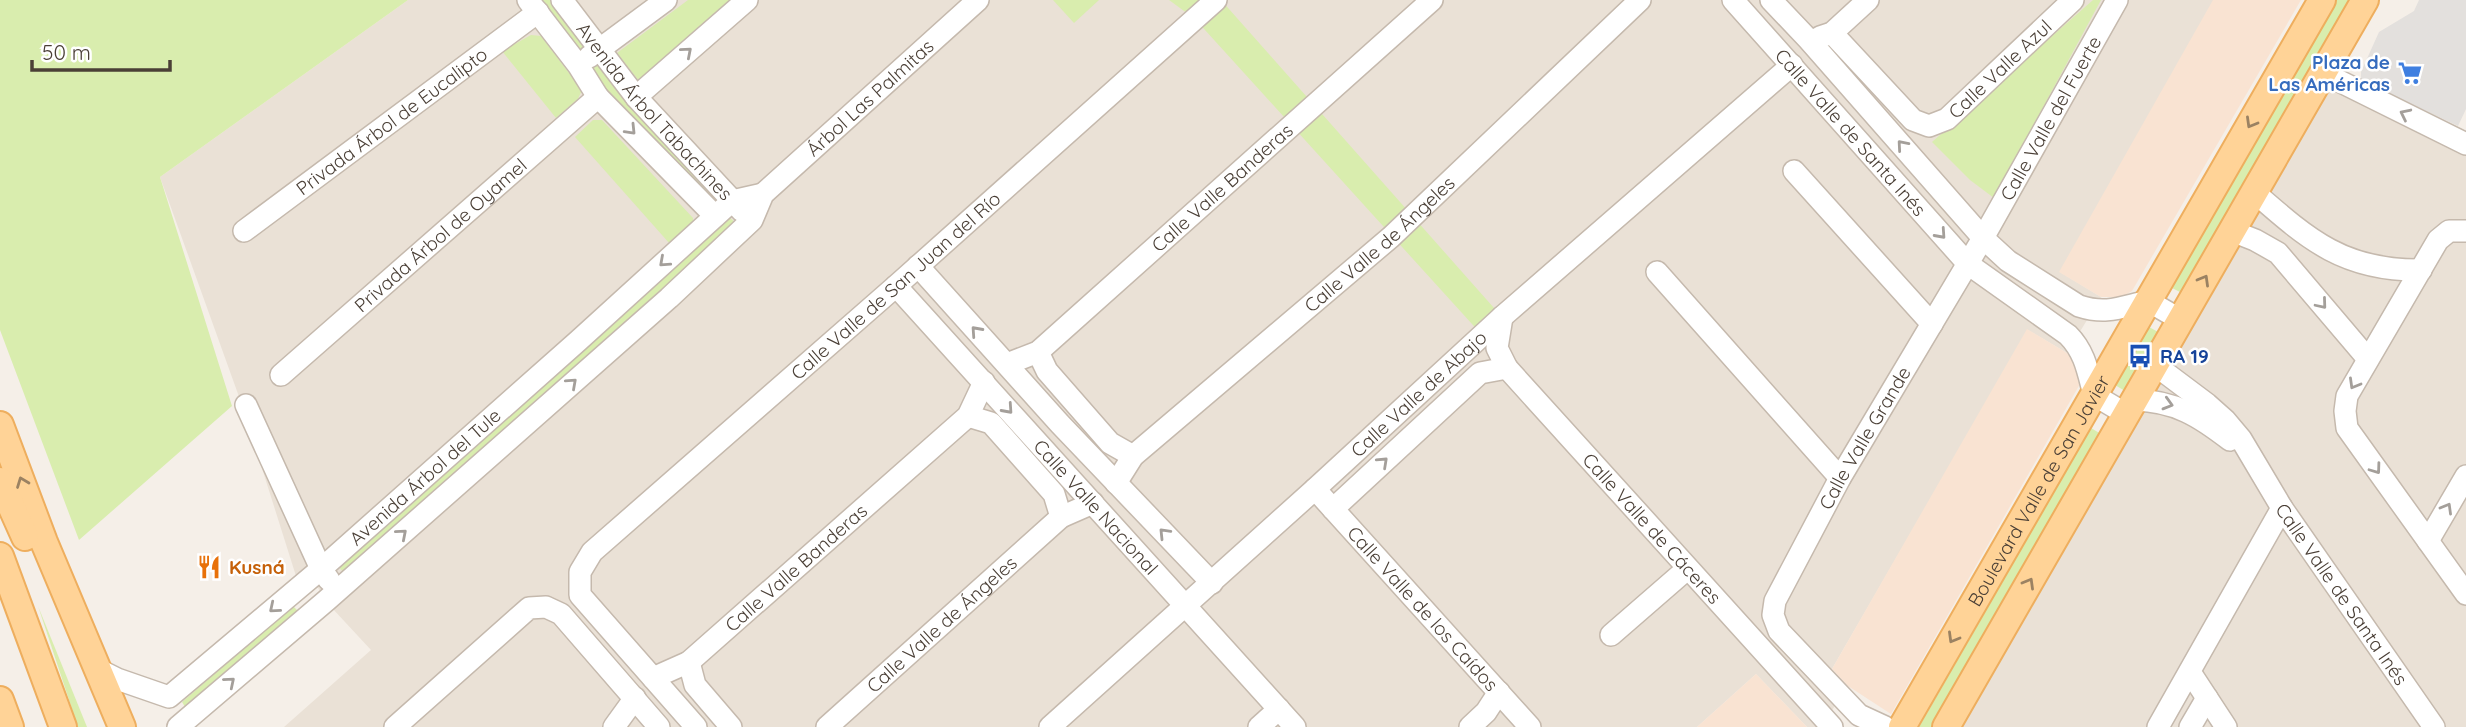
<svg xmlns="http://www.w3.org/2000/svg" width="2466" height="727" font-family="Quicksand,sans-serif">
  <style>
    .residential { fill: #eae1d6 }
    .commercial { fill: #f9e3d2 }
    .green { fill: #d9edae }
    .parking { fill: #e3e0dd }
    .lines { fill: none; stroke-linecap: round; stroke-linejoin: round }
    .minor-casing { stroke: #c5b9ad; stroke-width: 24 }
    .major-casing { stroke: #eeae5e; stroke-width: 30 }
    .minor { stroke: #fff; stroke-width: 21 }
    .major { stroke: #ffd397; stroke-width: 26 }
    .oneway { stroke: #a49f9a }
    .oneway2 { stroke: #9b8262 }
    .labels { text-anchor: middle; stroke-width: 5; stroke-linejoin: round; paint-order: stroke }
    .shop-label { font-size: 19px; font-weight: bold; fill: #366cbe; stroke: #fff; text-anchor: end }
    .street-label { font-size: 19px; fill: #4a3f36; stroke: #fff }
    .transit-label { font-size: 19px; font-weight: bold; fill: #164399; stroke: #fff; text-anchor: start }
    .food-label { font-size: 19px; font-weight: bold; fill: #c56008; stroke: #fff; text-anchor: start }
  </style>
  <rect width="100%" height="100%" fill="#f5efe8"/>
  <g class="residential">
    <path d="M408,0H2214L2060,272L2101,297L2067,353L2028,330L1832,669L1848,686L1821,727H1807L1756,674L1697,727H284L371,650L332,608L304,568L296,576L242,405L160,177Z"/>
    <path d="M2325,84L2466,150V727H1956Z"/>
  </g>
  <g class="commercial">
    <path d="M2213,0H2301L2132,291L2122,297H2101L2059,272Z"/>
    <path d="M2027,329L2067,353L2080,369V384L1891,714L1848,686L1832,669Z"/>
    <path d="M1756,674L1807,727H1697Z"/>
  </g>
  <g class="green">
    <path d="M0,0H408L160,177L232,406L79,540L0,330Z"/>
    <path d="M542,0H553L720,202L714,208L609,93Z"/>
    <path d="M688,0H731L639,81L617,53Z"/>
    <path d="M1053,0H1099L1074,23Z"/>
    <path d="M1169,0H1221L1502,317L1482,335L1195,19Z"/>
    <path d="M2093,0H2101L1994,198L1970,180L1932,142Z"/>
    <path d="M2335,0H2349L2182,293L2170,287Z"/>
    <path d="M531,35L541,36L582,90L578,99L556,118L502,51Z"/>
    <path d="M593,120H602L693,218V225L670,244L575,137Z"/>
    <path d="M730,218L737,224L345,574L337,565Z"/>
    <path d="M2149,327L2160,333L2125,391L2115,385Z"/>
    <path d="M2091,428L2101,434L1932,727H1919Z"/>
    <path d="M38,606L87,727H78Z"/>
    <path d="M293,606L299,612L187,710L182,702Z"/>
  </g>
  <path class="parking" d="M2419,0H2466V109L2458,126L2361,80V72L2379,32L2414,11Z"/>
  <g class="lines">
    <g class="minor-casing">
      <g id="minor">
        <path d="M528,0L578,65L598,97L715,216"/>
        <path id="s1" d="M562,0L636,97L742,211"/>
        <path id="s2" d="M1733,0L1968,264L2068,335C2085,352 2088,372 2094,395L2126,414"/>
        <path d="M1771,0L1809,40L1983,238L2008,261L2079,306C2107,315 2121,307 2148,301L2181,320"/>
        <path id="s3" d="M1832,33L1913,120L1929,126L1947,119L2073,0"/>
        <path d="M1820,37L1832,33L1868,0"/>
        <path d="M589,57L666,0"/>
        <path d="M2323,73L2466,144"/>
        <path d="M636,97L747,0"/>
        <path d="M1794,171L1932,324"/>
        <path d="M2254,192C2309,240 2344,271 2421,270"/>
        <path id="s4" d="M244,231L538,12"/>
        <path d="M2232,231L2255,240L2278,253L2368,359"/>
        <path d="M2466,231H2449L2438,240L2347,396L2345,411L2347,428L2466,594"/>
        <path d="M918,266L1060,424L1212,583"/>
        <path d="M1657,272L1840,478"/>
        <path id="s5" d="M896,286L1295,727"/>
        <path id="s6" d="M1502,317L1497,348L1507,368L1832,727"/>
        <path d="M1038,352L1047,371L1110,443L1133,456"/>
        <path id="s7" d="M1007,364L1038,352L1432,0"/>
        <path id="s8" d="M2155,365L2207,404L2225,420L2241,439L2282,508L2434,727"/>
        <path id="s9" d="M281,375L598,97"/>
        <path d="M2135,400C2175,401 2199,416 2230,440"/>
        <path d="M246,405L321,569L329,580"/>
        <path d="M968,416L991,423L1054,494L1061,517"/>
        <path id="s10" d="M1116,483L1133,456L1391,237L1640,0"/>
        <path id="s11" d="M1315,489L1530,727"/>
        <path d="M1333,509L1480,373L1507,368"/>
        <path d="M2428,541L2466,476"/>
        <path d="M1611,635L1687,569"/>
        <path d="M689,662L695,685L731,727"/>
        <path id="s12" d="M97,669L117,679L169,697L321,569L578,341L732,201L763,194"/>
        <path d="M2190,672L2226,727"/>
        <path id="s13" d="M653,678L689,662L968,416L984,382"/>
        <path id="s14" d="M178,727L327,600L669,298L752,220L763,194L978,0"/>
        <path d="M395,727L529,608L546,607L561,614L659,727"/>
        <path d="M614,727L635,698"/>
        <path id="s15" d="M696,727L580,595V572L592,552L896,286L1216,0"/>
        <path id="s16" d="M827,727L1061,517L1093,503"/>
        <path id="s17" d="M1050,727L1315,489L1502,317L1792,65"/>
        <path d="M1259,727L1279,709"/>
        <path d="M1470,727L1486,712L1499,692"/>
        <path id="s18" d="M1885,727L1859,715L1779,631L1773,615L1775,601L1840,478L1983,238L2117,0"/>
        <path d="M2158,727L2282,508"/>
        <path d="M2190,727L2207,698"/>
      </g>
    </g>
    <g class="major-casing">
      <g id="major">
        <path d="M0,425L44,542L122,727"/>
        <path d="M0,481L25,537"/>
        <path d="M0,556L63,727"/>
        <path d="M0,700L10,727"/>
        <path id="s19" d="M1902,727L2322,0"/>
        <path d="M1946,727L2365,0"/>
      </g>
    </g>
    <use href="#minor" class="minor"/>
    <use href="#major" class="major"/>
  </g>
  <defs><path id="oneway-chevron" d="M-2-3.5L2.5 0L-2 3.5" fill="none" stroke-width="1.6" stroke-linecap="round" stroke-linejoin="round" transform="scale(1.75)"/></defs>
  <g class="oneway">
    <use href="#oneway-chevron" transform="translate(687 52) rotate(-41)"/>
    <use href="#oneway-chevron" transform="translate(2405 114) rotate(-154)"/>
    <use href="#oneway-chevron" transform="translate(631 130) rotate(46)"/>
    <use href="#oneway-chevron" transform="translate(1902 145) rotate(-131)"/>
    <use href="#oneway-chevron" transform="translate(1941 234) rotate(48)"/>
    <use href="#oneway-chevron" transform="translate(664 262) rotate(138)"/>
    <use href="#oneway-chevron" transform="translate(2322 304) rotate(50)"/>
    <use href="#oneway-chevron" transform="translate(976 331) rotate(-132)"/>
    <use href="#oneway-chevron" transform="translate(572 383) rotate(-42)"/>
    <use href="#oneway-chevron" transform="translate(2354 384) rotate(120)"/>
    <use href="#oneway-chevron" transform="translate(2168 404) rotate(16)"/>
    <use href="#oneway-chevron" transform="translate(1008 409) rotate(48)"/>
    <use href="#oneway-chevron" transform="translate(1383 462) rotate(-43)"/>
    <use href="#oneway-chevron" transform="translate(2376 469) rotate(54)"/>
    <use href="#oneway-chevron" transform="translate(2447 508) rotate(-60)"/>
    <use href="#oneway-chevron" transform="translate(1164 533) rotate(-134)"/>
    <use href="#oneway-chevron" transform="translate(402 534) rotate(-41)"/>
    <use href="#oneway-chevron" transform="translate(274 608) rotate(140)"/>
    <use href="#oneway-chevron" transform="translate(230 682) rotate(-40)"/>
  </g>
  <g class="oneway2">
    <use href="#oneway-chevron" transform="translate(2251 123) rotate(120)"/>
    <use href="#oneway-chevron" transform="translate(2204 280) rotate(-60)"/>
    <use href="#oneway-chevron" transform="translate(22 482) rotate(-111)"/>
    <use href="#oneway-chevron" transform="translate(2029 583) rotate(-60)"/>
    <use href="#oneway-chevron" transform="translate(1953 638) rotate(120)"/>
  </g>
  <defs>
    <g id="supermarket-bare" transform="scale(1.89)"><path d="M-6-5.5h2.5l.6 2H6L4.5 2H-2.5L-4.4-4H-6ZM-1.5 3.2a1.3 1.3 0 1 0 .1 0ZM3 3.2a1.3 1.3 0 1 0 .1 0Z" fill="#3f7fe0" stroke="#fff" stroke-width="2.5" paint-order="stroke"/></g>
    <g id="bus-bare" transform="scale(1.89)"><path d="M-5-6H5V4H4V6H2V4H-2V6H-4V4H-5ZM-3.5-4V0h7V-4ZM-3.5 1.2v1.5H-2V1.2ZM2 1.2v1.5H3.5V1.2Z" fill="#1a4fb4" stroke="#fff" stroke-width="2.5" paint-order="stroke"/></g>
    <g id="restaurant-bare" transform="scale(1.89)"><path d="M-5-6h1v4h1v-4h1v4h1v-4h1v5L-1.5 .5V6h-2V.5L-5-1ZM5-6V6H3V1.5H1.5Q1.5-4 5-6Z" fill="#e8710a" stroke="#fff" stroke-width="2.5" paint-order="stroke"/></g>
  </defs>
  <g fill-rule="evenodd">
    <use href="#supermarket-bare" x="2410" y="73"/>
    <use href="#bus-bare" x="2140" y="356"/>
    <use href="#restaurant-bare" x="209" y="567"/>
  </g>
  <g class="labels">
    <g class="shop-label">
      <text x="2390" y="69">Plaza de<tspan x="2390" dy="22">Las Américas</tspan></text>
    </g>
    <g class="street-label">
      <text dy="7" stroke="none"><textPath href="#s3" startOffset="228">Calle Valle Azul</textPath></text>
      <text dy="7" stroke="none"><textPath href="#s14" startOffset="938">Árbol Las Palmitas</textPath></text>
      <text dy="7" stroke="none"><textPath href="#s1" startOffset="145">Avenida Árbol Tabachines</textPath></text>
      <text dy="7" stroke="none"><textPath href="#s18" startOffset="732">Calle Valle del Fuerte</textPath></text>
      <text dy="7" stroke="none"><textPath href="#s4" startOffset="184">Privada Árbol de Eucalipto</textPath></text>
      <text dy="7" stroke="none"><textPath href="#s2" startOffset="177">Calle Valle de Santa Inés</textPath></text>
      <text dy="7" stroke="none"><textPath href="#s7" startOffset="280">Calle Valle Banderas</textPath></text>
      <text dy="7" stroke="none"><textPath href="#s9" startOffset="212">Privada Árbol de Oyamel</textPath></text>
      <text dy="7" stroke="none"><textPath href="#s10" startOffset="357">Calle Valle de Ángeles</textPath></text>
      <text dy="7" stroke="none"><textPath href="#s15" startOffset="626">Calle Valle de San Juan del Río</textPath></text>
      <text dy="7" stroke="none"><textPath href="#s17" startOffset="497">Calle Valle de Abajo</textPath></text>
      <text dy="7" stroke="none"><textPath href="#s18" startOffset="362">Calle Valle Grande</textPath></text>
      <text dy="7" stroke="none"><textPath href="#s12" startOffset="415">Avenida Árbol del Tule</textPath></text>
      <text dy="7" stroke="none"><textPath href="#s19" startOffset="273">Boulevard Valle de San Javier</textPath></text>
      <text dy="7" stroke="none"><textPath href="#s5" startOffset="298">Calle Valle Nacional</textPath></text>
      <text dy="7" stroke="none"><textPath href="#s6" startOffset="270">Calle Valle de Cáceres</textPath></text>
      <text dy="7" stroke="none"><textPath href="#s13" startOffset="182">Calle Valle Banderas</textPath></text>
      <text dy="7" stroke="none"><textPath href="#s8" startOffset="299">Calle Valle de Santa Inés</textPath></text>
      <text dy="7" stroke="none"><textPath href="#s11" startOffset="161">Calle Valle de los Caídos</textPath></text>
      <text dy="7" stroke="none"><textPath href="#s16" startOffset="154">Calle Valle de Ángeles</textPath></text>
    </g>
    <g class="transit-label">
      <text x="2160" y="363">RA 19</text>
    </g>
    <g class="food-label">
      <text x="229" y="574">Kusná</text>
    </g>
  </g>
  <path d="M32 60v10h138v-10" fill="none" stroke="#4a3f36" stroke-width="3.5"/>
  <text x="42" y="60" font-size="21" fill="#4a3f36" stroke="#ffffff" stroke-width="5" paint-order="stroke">50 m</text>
</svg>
